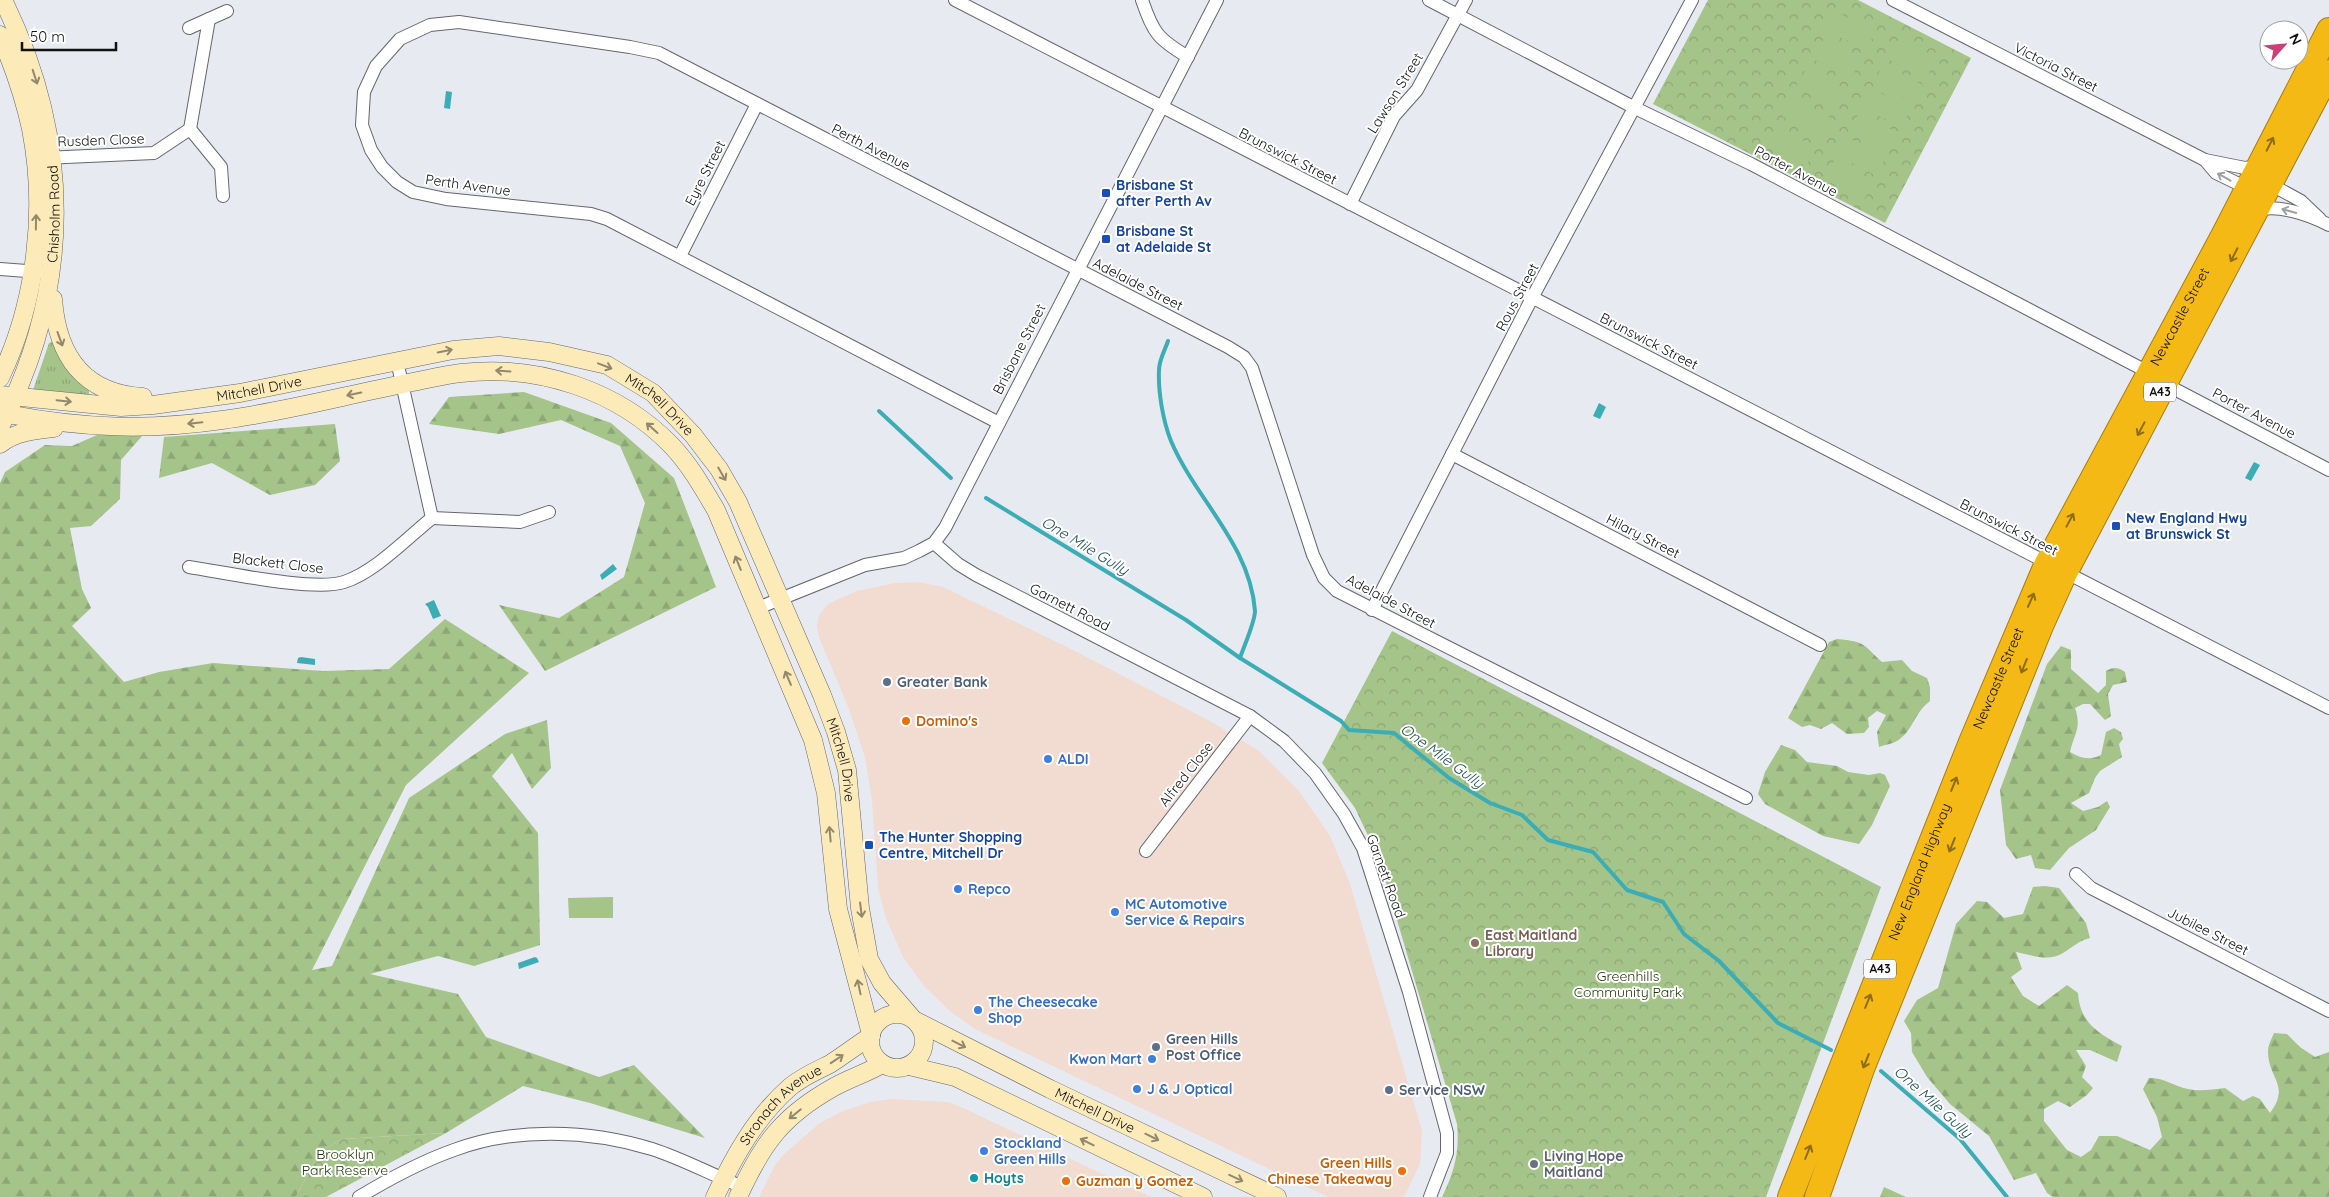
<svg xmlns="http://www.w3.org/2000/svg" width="2329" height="1197" font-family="Quicksand,sans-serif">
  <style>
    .commercial { fill: #f2dbd0 }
    .grass { fill: url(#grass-tufts) }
    .forest { fill: url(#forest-firs) }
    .park { fill: url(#park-crowns) }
    .garden { fill: #a4c48a }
    .water { fill: #3dadb5 }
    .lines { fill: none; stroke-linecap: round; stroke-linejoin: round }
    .stream { stroke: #3dadb5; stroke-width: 4 }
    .street-casing { stroke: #65676d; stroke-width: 14 }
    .secondary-casing { stroke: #65676d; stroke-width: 19 }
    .highway-casing { stroke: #a57e15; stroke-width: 26 }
    .street { stroke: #fff; stroke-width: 12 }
    .secondary { stroke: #fceab9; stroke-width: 18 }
    .highway { stroke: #f5b916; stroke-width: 24 }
    .oneway { stroke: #92886e }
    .oneway2 { stroke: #8e6d15 }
    .oneway3 { stroke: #9fa0a1 }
    .transit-dot { fill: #1a4fb4; stroke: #fff; stroke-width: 2 }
    .service-dot { fill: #5c6f8a; stroke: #fff; stroke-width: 2 }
    .food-dot { fill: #e8710a; stroke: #fff; stroke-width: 2 }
    .shop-dot { fill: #3f7fe0; stroke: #fff; stroke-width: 2 }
    .education-dot { fill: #8d6e63; stroke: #fff; stroke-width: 2 }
    .worship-dot { fill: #6b7280; stroke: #fff; stroke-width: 2 }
    .culture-dot { fill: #0f9aa8; stroke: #fff; stroke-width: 2 }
    .labels { text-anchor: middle; stroke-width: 4; stroke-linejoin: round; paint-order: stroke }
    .shield { fill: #fff; stroke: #58585a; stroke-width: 1 }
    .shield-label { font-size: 12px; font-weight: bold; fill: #101113 }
    .street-label { font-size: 14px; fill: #101113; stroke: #fff }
    .transit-label { font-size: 14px; font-weight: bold; fill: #164399; stroke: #fff; text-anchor: start }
    .service-label { font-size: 14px; font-weight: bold; fill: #4e5e75; stroke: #fff; text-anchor: start }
    .food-label { font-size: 14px; font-weight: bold; fill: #c56008; stroke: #fff; text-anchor: start }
    .shop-label { font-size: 14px; font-weight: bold; fill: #366cbe; stroke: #fff; text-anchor: start }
    .education-label { font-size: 14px; font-weight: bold; fill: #785e54; stroke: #fff; text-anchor: start }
    .park-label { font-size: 14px; fill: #1e3503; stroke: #fff }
    .worship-label { font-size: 14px; font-weight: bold; fill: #5b616d; stroke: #fff; text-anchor: start }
    .culture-label { font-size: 14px; font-weight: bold; fill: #0d838f; stroke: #fff; text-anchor: start }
    .water-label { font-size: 15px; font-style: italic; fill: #225255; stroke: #fff }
  </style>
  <defs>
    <pattern id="grass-tufts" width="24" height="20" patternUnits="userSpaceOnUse" patternTransform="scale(1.25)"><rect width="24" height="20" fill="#a4c48a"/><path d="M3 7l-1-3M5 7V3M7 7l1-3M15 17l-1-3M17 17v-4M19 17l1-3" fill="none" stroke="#8ca776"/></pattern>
    <pattern id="forest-firs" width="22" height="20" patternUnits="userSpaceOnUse" patternTransform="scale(1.25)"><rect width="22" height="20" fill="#a4c48a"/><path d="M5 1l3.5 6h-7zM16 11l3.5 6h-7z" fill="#8ca776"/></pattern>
    <pattern id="park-crowns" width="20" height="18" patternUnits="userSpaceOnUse" patternTransform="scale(1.25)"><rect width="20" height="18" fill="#a4c48a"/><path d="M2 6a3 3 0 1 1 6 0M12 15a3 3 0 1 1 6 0" fill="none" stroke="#8ca776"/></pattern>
  </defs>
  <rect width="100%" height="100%" fill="#e8eaf1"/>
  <g class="commercial">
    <path d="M918,582L943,587L1065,646L1210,721L1259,751L1299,791L1330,836L1350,884L1422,1131L1420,1164L1405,1195L1402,1197H1328L975,1029L950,1011L924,986L903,957L886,918L878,888L872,800L865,757L849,709L819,637L817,626L819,615L828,604L857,591L895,583Z"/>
    <path d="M892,1099L947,1102L959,1106L1151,1197H759L775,1165L784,1154L820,1123L841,1112L870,1102Z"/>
  </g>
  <path class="grass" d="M55,341L89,386V399L33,390L49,343Z"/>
  <g class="forest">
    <path d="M524,392L611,423L674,478L716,587L545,671L499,605L559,618L624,577L645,503L620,446L561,420L499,434L429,424L449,397Z"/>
    <path d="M335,424L340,461L315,485L270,495L212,463L159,478L164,437Z"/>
    <path d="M97,435H143L121,460L120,499L91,526L70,528L82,589L91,608L72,626L124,682L159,672L213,663L323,671L389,669L445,619L529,673L406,785L312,970L332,966L409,798L505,734L547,720L551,768L532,789L512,753L492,776L538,833L540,945L474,966L438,956L370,974L458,994L486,1037L599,1077L634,1065L705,1138L590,1103L523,1086L446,1133L342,1139L319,1152L296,1197H0V483L5,472L45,445L72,446Z"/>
    <path d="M1837,639C1867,642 1862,644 1882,662L1902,660L1912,671L1927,678L1930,687V701C1915,712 1913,729 1901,738C1895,744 1886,744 1879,747L1877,732L1886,715L1877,711L1868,718L1869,727L1864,733L1847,734L1832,723L1821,729L1810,725L1802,727L1788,718L1829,642Z"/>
    <path d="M2061,646L2071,650V669L2098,693L2106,685V671C2113,667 2118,667 2125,672L2127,682L2113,685L2108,694L2111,716L2105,720L2090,704H2083L2075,708C2082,728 2074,734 2070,752C2080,758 2089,761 2101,755L2106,732L2114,728L2121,732L2123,739L2119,744L2122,757L2100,771L2095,778L2089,793L2071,803L2083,811L2098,807L2107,801L2110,807L2096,830L2069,848L2050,870L2035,868L2031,855L2016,859L2006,845L2000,790L2047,664Z"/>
    <path d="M1781,745L1795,750L1807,762L1837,766L1848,772L1869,775L1880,773L1885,775L1890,786L1872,825L1859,844L1823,836L1765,804L1758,794L1765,772Z"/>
    <path d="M2045,886L2059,888L2086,923L2090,938C2078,941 2073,947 2063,953C2049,962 2031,955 2016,952L2022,969L2011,977L2023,996L2039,1006L2067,985L2078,993C2080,1023 2098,1033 2122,1046L2117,1062L2090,1050H2076L2086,1066L2082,1077L2093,1088L2087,1095L2070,1107L2058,1101L2044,1109V1121L2067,1150L2081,1157L2091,1150L2099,1136H2117L2150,1150L2162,1137L2157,1117L2143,1089L2149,1078C2166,1078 2173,1086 2188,1089C2200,1092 2213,1089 2225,1088L2243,1101L2253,1096L2260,1099L2270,1113C2291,1085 2268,1079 2268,1051C2268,1045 2272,1038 2274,1033L2287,1034L2300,1047L2315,1057L2329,1052V1197H2053L2047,1193L2036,1173L2014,1180L1989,1136L1950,1104L1927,1077L1912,1052L1911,1033L1904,1021L1917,1000L1938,988L1956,924L1977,901L1987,902L2004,918L2023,914L2033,887Z"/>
  </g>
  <g class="park">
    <path d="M1708,0H1858L1971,58L1885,223L1653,104Z"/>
    <path d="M1392,631L1881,887L1766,1197H1442C1454,1173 1460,1151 1457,1124L1387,886L1372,844L1355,808L1322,763Z"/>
    <path d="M446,1133L326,1197H296L319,1152L342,1139Z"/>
    <path d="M1884,1187L1906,1197H1880Z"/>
  </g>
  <g class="garden">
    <path d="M1835,11L1875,32L1866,50L1826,30Z"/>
    <path d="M1820,40L1860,60L1851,79L1811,58Z"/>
    <path d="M1895,40L1935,60L1926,79L1886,58Z"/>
    <path d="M1883,64L1923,85L1914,103L1874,83Z"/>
    <path d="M1806,69L1846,89L1836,108L1796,87Z"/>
    <path d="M1871,88L1911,109L1901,127L1861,107Z"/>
    <path d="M1791,98L1831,118L1822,137L1782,116Z"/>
    <path d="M1859,113L1898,133L1889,152L1849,131Z"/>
    <path d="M1776,127L1816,147L1806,166L1767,145Z"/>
    <path d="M1846,137L1886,157L1876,176L1837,155Z"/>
    <path d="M1834,161L1873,181L1864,200L1824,179Z"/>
    <path d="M613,897V918H569L568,898Z"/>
  </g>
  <g class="water">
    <path d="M446,91L452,92L450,109L444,108Z"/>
    <path d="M1599,403L1606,407L1600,419L1593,416Z"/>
    <path d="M2254,462L2260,465L2251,481L2245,478Z"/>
    <path d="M613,564L617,569L602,580L600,575Z"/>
    <path d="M434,600L441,616L433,619L428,607L425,604Z"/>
    <path d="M301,657L315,659V665L297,663L298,658Z"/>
    <path d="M535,957L537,958L539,962L519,969L518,963Z"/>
  </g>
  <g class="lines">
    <g class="stream">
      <path d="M1168,341C1165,350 1159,360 1159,370C1158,392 1163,421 1171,441C1196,500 1250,544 1255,611C1255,622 1244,646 1240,658"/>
      <path d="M879,411L951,478"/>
      <path d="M986,498L1186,620L1240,658L1341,721L1349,730L1394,733L1449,778L1490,803L1522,815L1548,840L1593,852L1627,890L1663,902L1684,934L1719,961L1778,1023L1831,1050"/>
      <path d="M1881,1071L1960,1139L2007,1197"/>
    </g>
    <g class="street-casing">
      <g id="street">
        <path d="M955,0L2329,708"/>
        <path d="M1142,0C1153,33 1158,39 1188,57"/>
        <path d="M1429,0L1635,108L1751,164L2148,372"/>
        <path d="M1893,0L2205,160L2245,168L2259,166"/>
        <path d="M189,28L227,11"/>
        <path d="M190,129L209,19"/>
        <path d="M44,158L154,153L190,129L221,167L223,196"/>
        <path d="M2205,160L2216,173L2247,188"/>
        <path d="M2270,184L2301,201L2320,219"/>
        <path d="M1350,204L1394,116L1417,90L1466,0"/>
        <path d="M2256,211C2276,203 2310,215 2329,225"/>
        <path d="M680,256L757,104"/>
        <path d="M0,269L40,272"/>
        <path d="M2165,384L2329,470"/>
        <path d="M999,423L607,219L591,214L446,199L413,192L397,182L382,167L371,150L362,125L364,92L376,66L400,39L430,25L459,22L630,47L659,53L1228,347L1244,357L1252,368L1313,555L1324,578L1337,591L1746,798"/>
        <path d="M1452,454L1820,645"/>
        <path d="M432,518L520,522L549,512"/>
        <path d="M934,543L958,564L976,575L1250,716L1284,741L1315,773L1344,814L1363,848L1409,992L1447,1133V1153L1430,1197"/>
        <path d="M189,567C223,572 315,592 344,582C375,572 406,539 432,518L397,361"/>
        <path d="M758,608L865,565L904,558L919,551L934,543L945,528L1217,0"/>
        <path d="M1372,610L1532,298L1692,0"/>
        <path d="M1146,851L1250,716"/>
        <path d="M2076,874L2091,888L2329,1011"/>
        <path d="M359,1197C389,1179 420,1162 454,1150C515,1127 590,1130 652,1149C683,1159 712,1175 743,1187"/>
      </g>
    </g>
    <g class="secondary-casing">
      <g id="secondary">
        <path d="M0,35C13,65 24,96 31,129C47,211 36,303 0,378"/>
        <path d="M53,299C57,355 83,394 143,397"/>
        <path id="s1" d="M0,395L121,407L153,405L240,393L453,350L499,346L549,352L607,365L653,393L693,435L719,469L738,502L822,695L836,732L847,770L860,908L869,959L882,983L912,1018"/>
        <path d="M0,405L7,414C82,428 146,431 222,420C284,412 346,395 408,383C425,380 443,375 461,373C538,364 618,390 672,446C690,465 703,488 716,510L813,740L826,793L838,909L871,1034"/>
        <path id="s2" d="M0,427C73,287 72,140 3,0"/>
        <path d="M0,444C15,432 35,430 54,428"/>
        <circle cx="897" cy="1041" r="27"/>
        <path id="s3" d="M916,1021L1050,1089L1277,1197"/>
        <path d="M909,1066L955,1077L1203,1197"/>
        <path id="s4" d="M715,1197C734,1156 756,1117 790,1087C802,1077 816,1071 830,1064C844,1055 857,1045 871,1036"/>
        <path d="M738,1197C762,1144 782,1116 834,1087C850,1078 867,1073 882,1064"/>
      </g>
    </g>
    <g class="highway-casing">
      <g id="highway">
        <path id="s5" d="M1790,1197L1971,742L2047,563L2223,236L2329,30"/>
        <path d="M1817,1197L1862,1069L2041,626L2065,573L2329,72"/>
      </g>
    </g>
    <use href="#street" class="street"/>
    <use href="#secondary" class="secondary"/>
    <use href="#highway" class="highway"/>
  </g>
  <defs><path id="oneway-shaft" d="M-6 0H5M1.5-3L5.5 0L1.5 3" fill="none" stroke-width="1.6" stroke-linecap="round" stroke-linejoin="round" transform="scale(1.25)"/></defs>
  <g class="oneway">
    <use href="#oneway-shaft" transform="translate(35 77) rotate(72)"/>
    <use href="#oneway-shaft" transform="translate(36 222) rotate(-89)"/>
    <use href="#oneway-shaft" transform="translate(60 339) rotate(70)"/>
    <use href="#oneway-shaft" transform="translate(445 351) rotate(-11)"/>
    <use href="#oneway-shaft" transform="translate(605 366) rotate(21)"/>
    <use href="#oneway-shaft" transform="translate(503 371) rotate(-176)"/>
    <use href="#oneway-shaft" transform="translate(354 394) rotate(168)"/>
    <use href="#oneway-shaft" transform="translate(64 401) rotate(6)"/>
    <use href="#oneway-shaft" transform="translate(195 423) rotate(174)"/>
    <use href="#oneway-shaft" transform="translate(652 428) rotate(-138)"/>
    <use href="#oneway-shaft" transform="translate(722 474) rotate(60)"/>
    <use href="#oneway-shaft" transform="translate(738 563) rotate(-112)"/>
    <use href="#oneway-shaft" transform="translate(788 678) rotate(-113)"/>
    <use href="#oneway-shaft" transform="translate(830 834) rotate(-95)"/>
    <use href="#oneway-shaft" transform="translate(861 910) rotate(83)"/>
    <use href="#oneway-shaft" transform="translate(859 987) rotate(-102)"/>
    <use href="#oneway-shaft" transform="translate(959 1044) rotate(27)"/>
    <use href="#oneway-shaft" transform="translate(837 1059) rotate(-34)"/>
    <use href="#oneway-shaft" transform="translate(795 1114) rotate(141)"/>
    <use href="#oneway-shaft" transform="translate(1152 1137) rotate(26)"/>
    <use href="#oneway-shaft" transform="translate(1087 1142) rotate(-154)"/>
    <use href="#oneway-shaft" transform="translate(1236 1178) rotate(25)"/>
  </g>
  <g class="oneway2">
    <use href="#oneway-shaft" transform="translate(2270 144) rotate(-63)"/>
    <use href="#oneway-shaft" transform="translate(2234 255) rotate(117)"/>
    <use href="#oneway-shaft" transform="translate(2141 429) rotate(118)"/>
    <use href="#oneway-shaft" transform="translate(2070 520) rotate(-62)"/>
    <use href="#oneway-shaft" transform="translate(2031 600) rotate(-66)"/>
    <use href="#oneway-shaft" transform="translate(2024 666) rotate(112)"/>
    <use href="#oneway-shaft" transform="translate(1954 784) rotate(-68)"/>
    <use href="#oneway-shaft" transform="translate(1952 845) rotate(112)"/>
    <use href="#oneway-shaft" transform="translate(1868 1001) rotate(-68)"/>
    <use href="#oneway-shaft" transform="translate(1866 1061) rotate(112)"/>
    <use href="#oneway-shaft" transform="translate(1808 1152) rotate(-68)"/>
  </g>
  <g class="oneway3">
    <use href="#oneway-shaft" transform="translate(2224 177) rotate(-151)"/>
    <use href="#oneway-shaft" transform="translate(2289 211) rotate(-164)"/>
  </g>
  <g class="transit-dot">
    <rect x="1101" y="188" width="10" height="10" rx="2.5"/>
    <rect x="1101" y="234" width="10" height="10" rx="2.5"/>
    <rect x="2111" y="521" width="10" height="10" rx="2.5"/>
    <rect x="864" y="840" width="10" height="10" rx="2.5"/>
  </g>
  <g class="service-dot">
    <circle cx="887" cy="682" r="5"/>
    <circle cx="1156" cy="1047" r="5"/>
    <circle cx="1389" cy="1090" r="5"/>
  </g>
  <g class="food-dot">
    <circle cx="906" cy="721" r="5"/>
    <circle cx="1402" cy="1171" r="5"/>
    <circle cx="1066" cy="1181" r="5"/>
  </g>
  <g class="shop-dot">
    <circle cx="1048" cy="759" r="5"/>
    <circle cx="958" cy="889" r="5"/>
    <circle cx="1115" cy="912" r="5"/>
    <circle cx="978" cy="1010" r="5"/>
    <circle cx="1152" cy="1059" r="5"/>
    <circle cx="1137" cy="1089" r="5"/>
    <circle cx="984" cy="1151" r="5"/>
  </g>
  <circle class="education-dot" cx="1475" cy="943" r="5"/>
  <circle class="worship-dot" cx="1534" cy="1164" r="5"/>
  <circle class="culture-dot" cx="974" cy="1178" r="5"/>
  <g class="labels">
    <g class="shield">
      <rect x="2144" y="382.5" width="32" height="19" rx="4"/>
      <rect x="1864" y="959.5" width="32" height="19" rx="4"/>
    </g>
    <g class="shield-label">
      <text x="2160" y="396">A43</text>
      <text x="1880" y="973">A43</text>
    </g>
    <g class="street-label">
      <text transform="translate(2056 67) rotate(27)" y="5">Victoria Street</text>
      <text transform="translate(1395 93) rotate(-58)" y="5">Lawson Street</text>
      <text transform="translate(101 140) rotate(-2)" y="5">Rusden Close</text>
      <text transform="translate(871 147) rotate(27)" y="5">Perth Avenue</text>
      <text transform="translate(1288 156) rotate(27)" y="5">Brunswick Street</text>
      <text transform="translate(1796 171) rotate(28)" y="5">Porter Avenue</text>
      <text transform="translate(705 173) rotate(-63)" y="5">Eyre Street</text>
      <text transform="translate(468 185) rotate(8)" y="5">Perth Avenue</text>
      <text dy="5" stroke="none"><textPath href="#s2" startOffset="222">Chisholm Road</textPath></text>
      <text transform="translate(1138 284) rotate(27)" y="5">Adelaide Street</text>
      <text transform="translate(1517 297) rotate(-62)" y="5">Rous Street</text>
      <text dy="5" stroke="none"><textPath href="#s5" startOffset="964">Newcastle Street</textPath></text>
      <text transform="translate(1649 341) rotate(27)" y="5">Brunswick Street</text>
      <text transform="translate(1019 349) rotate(-63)" y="5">Brisbane Street</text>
      <text dy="5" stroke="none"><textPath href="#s1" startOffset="261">Mitchell Drive</textPath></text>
      <text dy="5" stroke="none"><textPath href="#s1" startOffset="681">Mitchell Drive</textPath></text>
      <text transform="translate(2254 413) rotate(28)" y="5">Porter Avenue</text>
      <text transform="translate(2009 527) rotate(27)" y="5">Brunswick Street</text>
      <text transform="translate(1643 536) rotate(27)" y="5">Hilary Street</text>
      <text transform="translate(278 563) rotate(7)" y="5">Blackett Close</text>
      <text transform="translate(1391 601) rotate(28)" y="5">Adelaide Street</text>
      <text transform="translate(1070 607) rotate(27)" y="5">Garnett Road</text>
      <text dy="5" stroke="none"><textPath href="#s5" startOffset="559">Newcastle Street</textPath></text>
      <text dy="5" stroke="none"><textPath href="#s1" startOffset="1086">Mitchell Drive</textPath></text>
      <text transform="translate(1186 774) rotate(-52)" y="5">Alfred Close</text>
      <text dy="5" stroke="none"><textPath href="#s5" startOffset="350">New England Highway</textPath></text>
      <text transform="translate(1386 876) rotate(70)" y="5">Garnett Road</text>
      <text transform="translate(2208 931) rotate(27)" y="5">Jubilee Street</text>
      <text dy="5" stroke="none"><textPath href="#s4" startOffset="115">Stronach Avenue</textPath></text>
      <text dy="5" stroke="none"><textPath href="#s3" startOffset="200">Mitchell Drive</textPath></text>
    </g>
    <g class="transit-label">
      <text x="1116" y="190">Brisbane St<tspan x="1116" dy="16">after Perth Av</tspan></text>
      <text x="1116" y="236">Brisbane St<tspan x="1116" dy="16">at Adelaide St</tspan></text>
      <text x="2126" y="523">New England Hwy<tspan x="2126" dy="16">at Brunswick St</tspan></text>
      <text x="879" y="842">The Hunter Shopping<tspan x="879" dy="16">Centre, Mitchell Dr</tspan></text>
    </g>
    <g class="service-label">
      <text x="897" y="687">Greater Bank</text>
      <text x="1166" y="1044">Green Hills<tspan x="1166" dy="16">Post Office</tspan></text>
      <text x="1399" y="1095">Service NSW</text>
    </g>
    <g class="food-label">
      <text x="916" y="726">Domino's</text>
      <text x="1392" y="1168" text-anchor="end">Green Hills<tspan x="1392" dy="16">Chinese Takeaway</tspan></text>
      <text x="1076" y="1186">Guzman y Gomez</text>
    </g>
    <g class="shop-label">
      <text x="1058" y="764">ALDI</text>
      <text x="968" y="894">Repco</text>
      <text x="1125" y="909">MC Automotive<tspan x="1125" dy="16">Service &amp; Repairs</tspan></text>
      <text x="988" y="1007">The Cheesecake<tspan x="988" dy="16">Shop</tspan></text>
      <text x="1142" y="1064" text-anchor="end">Kwon Mart</text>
      <text x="1147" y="1094">J &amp; J Optical</text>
      <text x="994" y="1148">Stockland<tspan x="994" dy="16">Green Hills</tspan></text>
    </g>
    <g class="education-label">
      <text x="1485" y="940">East Maitland<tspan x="1485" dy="16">Library</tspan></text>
    </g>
    <g class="park-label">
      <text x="1628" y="981">Greenhills<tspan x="1628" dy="16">Community Park</tspan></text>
      <text x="345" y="1159">Brooklyn<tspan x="345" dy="16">Park Reserve</tspan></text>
    </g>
    <g class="worship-label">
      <text x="1544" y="1161">Living Hope<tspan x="1544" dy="16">Maitland</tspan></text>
    </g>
    <g class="culture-label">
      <text x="984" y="1183">Hoyts</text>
    </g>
    <g class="water-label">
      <text transform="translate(1085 546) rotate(31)" y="5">One Mile Gully</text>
      <text transform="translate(1442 756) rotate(36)" y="5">One Mile Gully</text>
      <text transform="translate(1933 1102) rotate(42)" y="5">One Mile Gully</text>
    </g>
  </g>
  <g transform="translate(2284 45) rotate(63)"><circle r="24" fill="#ffffff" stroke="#9fa0a1"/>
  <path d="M0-4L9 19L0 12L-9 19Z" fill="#ca3f74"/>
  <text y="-8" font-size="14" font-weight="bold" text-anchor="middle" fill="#101113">N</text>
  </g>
  <path d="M22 42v8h94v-8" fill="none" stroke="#101113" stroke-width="2.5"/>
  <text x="30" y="42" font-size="15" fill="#101113" stroke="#ffffff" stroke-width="4" paint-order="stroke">50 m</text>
</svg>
